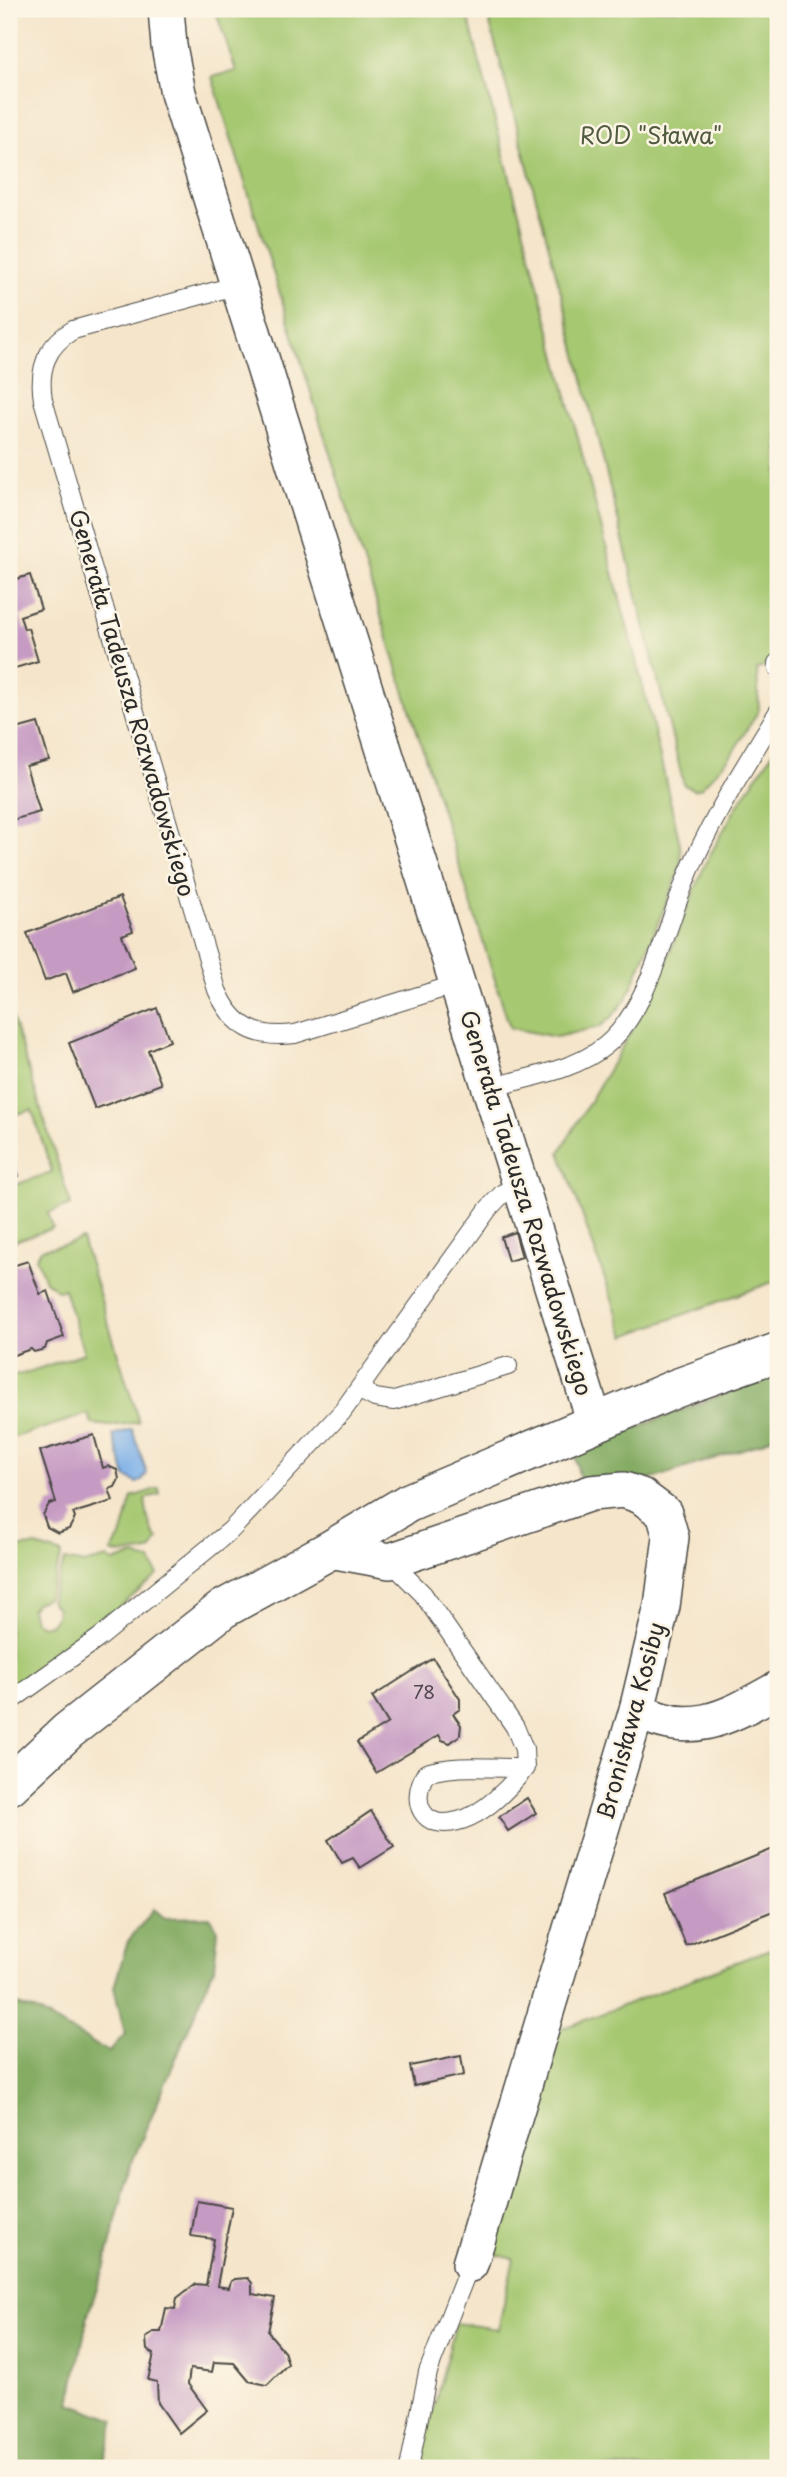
<svg xmlns="http://www.w3.org/2000/svg" width="787" height="2477" font-family="'Playpen Sans',sans-serif">
  <style>
    .green { fill: #a6c871; stroke: #687a4e; stroke-width: 2 }
    .forest { fill: #84ac63; stroke: #586c47; stroke-width: 2 }
    .water { fill: #7aafe8; stroke: #526d8a; stroke-width: 2 }
    .building { fill: #c59ac3 }
    .lines { fill: none; stroke-linecap: round; stroke-linejoin: round }
    .lane-casing { stroke: #494743; stroke-width: 20 }
    .street-casing { stroke: #494743; stroke-width: 38 }
    .secondary-casing { stroke: #494743; stroke-width: 41 }
    .lane { stroke: #fff; stroke-width: 18 }
    .street { stroke: #fff; stroke-width: 35 }
    .secondary { stroke: #fff; stroke-width: 38 }
    .labels { text-anchor: middle; stroke-width: 5; stroke-linejoin: round; paint-order: stroke }
    .number-label { font-size: 19px; fill: #524751 }
    .park-label { font-size: 23px; fill: #505a40; stroke: #fcf5e5 }
    .street-label { font-size: 23px; fill: #2b2b2b; stroke: #fcf5e5 }
  </style>
  <rect width="100%" height="100%" fill="#fcf5e5"/>
  <filter id="ink" filterUnits="userSpaceOnUse"><feTurbulence type="fractalNoise" baseFrequency=".0143" numOctaves="2"/><feDisplacementMap in="SourceGraphic" scale="14" xChannelSelector="R" yChannelSelector="G"/><feConvolveMatrix kernelMatrix="1 2 1 2 8 2 1 2 1" color-interpolation-filters="sRGB"/></filter>
  <filter id="wash" filterUnits="userSpaceOnUse"><feTurbulence type="fractalNoise" baseFrequency=".00686" numOctaves="4" result="noise"/><feDisplacementMap in="SourceGraphic" scale="28" xChannelSelector="R" yChannelSelector="G"/><feGaussianBlur stdDeviation="1.57" result="paint"/><feColorMatrix in="noise" values="0 0 0 0 0 0 0 0 0 0 0 0 0 0 0 0 0 1.4 0 .05"/><feComposite in="paint" operator="in"/></filter>
  <g filter="url(#wash)">
    <rect width="100%" height="100%" fill="#f5e5ca"/>
    <g class="green">
      <path d="M215,9H466L651,718L680,844L681,859L678,875L628,996L612,1017L599,1027L556,1037L510,1028L212,77L236,71Z"/>
      <path d="M486,9H778V663L757,669L759,710L730,757L701,788L695,790L684,785L567,315Z"/>
      <path d="M778,745V1280L625,1336L560,1152L636,1023L660,977L706,862L737,806Z"/>
      <path d="M9,1007L71,1205L48,1213L53,1228L9,1243V1187L52,1172L32,1110L13,1115L9,1102Z"/>
      <path d="M82,1239L139,1422L111,1426L92,1424L88,1414L9,1439V1375L23,1374L84,1353L64,1289L58,1291L45,1281L36,1257L42,1249L68,1244Z"/>
      <path d="M159,1488L160,1494L145,1499C146,1508 148,1530 158,1539L152,1550C144,1553 118,1555 111,1552L122,1534L132,1497Z"/>
      <path d="M36,1546L62,1554C57,1567 53,1589 46,1599L36,1602L31,1609L34,1621L42,1626L51,1624L56,1617L57,1608L50,1601L65,1560L84,1564L107,1558L114,1561L135,1556L151,1561L158,1575L12,1697L9,1674V1548Z"/>
      <path d="M778,1946V2468H418L456,2323L498,2329L514,2259L482,2251L551,2033Z"/>
    </g>
    <g class="forest">
      <path d="M778,1374V1434L761,1443L646,1481H580L574,1451Z"/>
      <path d="M154,1909L165,1918L210,1917L218,1930L214,1968L130,2167L104,2269L89,2311L70,2403L115,2420L102,2468H9V2017L17,2005L37,2011L109,2052L125,2034L114,1987L128,1941Z"/>
    </g>
    <path class="water" d="M132,1429L147,1473L142,1481L137,1483L126,1477L113,1435Z"/>
    <g id="blocks">
      <g class="building">
        <path d="M30,575L41,609L20,616L24,629L28,628L38,661L9,670V581Z"/>
        <path d="M38,723L49,760L26,766L40,812L9,821V731Z"/>
        <path d="M120,897L133,931L122,935L135,968L73,992L66,973L45,981L27,933Z"/>
        <path d="M157,1008L170,1041L148,1050L161,1084L95,1109L69,1043Z"/>
        <path d="M9,1144L19,1176L9,1179Z"/>
        <path d="M515,1232L522,1257L508,1261L501,1237Z"/>
        <path d="M28,1261L40,1294L48,1291L64,1337L47,1343L45,1349L34,1352L31,1349L11,1356L9,1350V1267Z"/>
        <path d="M94,1435L103,1468L108,1466L117,1470L119,1479L115,1487L109,1489L113,1501L73,1513L75,1518L69,1529L58,1533L47,1527L43,1515L49,1504L56,1502L40,1451Z"/>
        <path d="M433,1658L460,1699V1709L453,1714L461,1725L460,1735L450,1743L442,1740L439,1735L376,1773L357,1742L388,1723L372,1697Z"/>
        <path d="M527,1798L536,1813L508,1831L499,1817Z"/>
        <path d="M371,1811L394,1847L360,1868L353,1858L342,1863L328,1840Z"/>
        <path d="M778,1847V1909L686,1946L665,1893Z"/>
        <path d="M461,2056L464,2075L414,2086L410,2066Z"/>
        <path d="M197,2201L232,2207L217,2286L229,2288L231,2281L235,2279L248,2278L252,2283V2294L275,2298L268,2332L284,2351L288,2364L267,2385L249,2381L234,2363L214,2362L212,2372L190,2369L188,2384L207,2410L179,2433L158,2403L157,2382L148,2380L154,2354L147,2350L146,2338L153,2332H161L166,2308L175,2309L177,2298L195,2284L206,2285L214,2239L191,2236Z"/>
      </g>
    </g>
  </g>
  <g filter="url(#ink)">
    <use href="#blocks" fill-opacity="0" stroke="#494743" stroke-width="2"/>
    <g class="lines">
      <g class="lane-casing">
        <g id="lane">
          <path d="M238,285L73,330C46,346 38,369 43,400L217,990C233,1027 256,1039 295,1034L457,984"/>
          <path d="M777,663L778,668"/>
          <path d="M490,1088C527,1077 574,1071 605,1046C651,1009 667,919 692,865C716,812 747,762 778,712"/>
          <path d="M360,1390L375,1398L394,1401L508,1366"/>
          <path d="M390,1561L423,1594L515,1727L524,1749L525,1768C509,1788 483,1815 458,1821C422,1831 409,1801 426,1773C459,1763 491,1769 525,1768"/>
          <path d="M9,1702L99,1638L231,1530L342,1412L489,1208L503,1193L521,1184"/>
          <path d="M409,2468L428,2372L470,2264"/>
        </g>
      </g>
      <g class="street-casing">
        <g id="street">
          <path d="M166,9L169,46L178,93L595,1423"/>
          <path d="M330,1550L390,1561L591,1493L624,1490L641,1496L664,1513L671,1537L662,1606L637,1710L470,2264"/>
          <path d="M637,1710C692,1740 729,1716 778,1689"/>
        </g>
      </g>
      <g class="secondary-casing">
        <path id="secondary" d="M9,1786L68,1731L223,1609L330,1550L408,1503L677,1388L778,1352"/>
      </g>
      <use href="#lane" class="lane"/>
      <use href="#street" class="street"/>
      <use href="#secondary" class="secondary"/>
    </g>
  </g>
  <g class="labels">
    <g class="number-label">
      <text x="424" y="1699">78</text>
    </g>
    <g class="park-label">
      <text x="651" y="144">ROD "Sława"</text>
    </g>
    <g class="street-label">
      <text transform="translate(132 703) rotate(74)" y="8">Generała Tadeusza Rozwadowskiego</text>
      <text transform="translate(526 1203) rotate(73)" y="8">Generała Tadeusza Rozwadowskiego</text>
      <text transform="translate(631 1721) rotate(-75)" y="8">Bronisława Kosiby</text>
    </g>
  </g>
  <rect width="787" height="2477" fill="none" stroke="#fcf5e5" stroke-width="35"/>
</svg>
